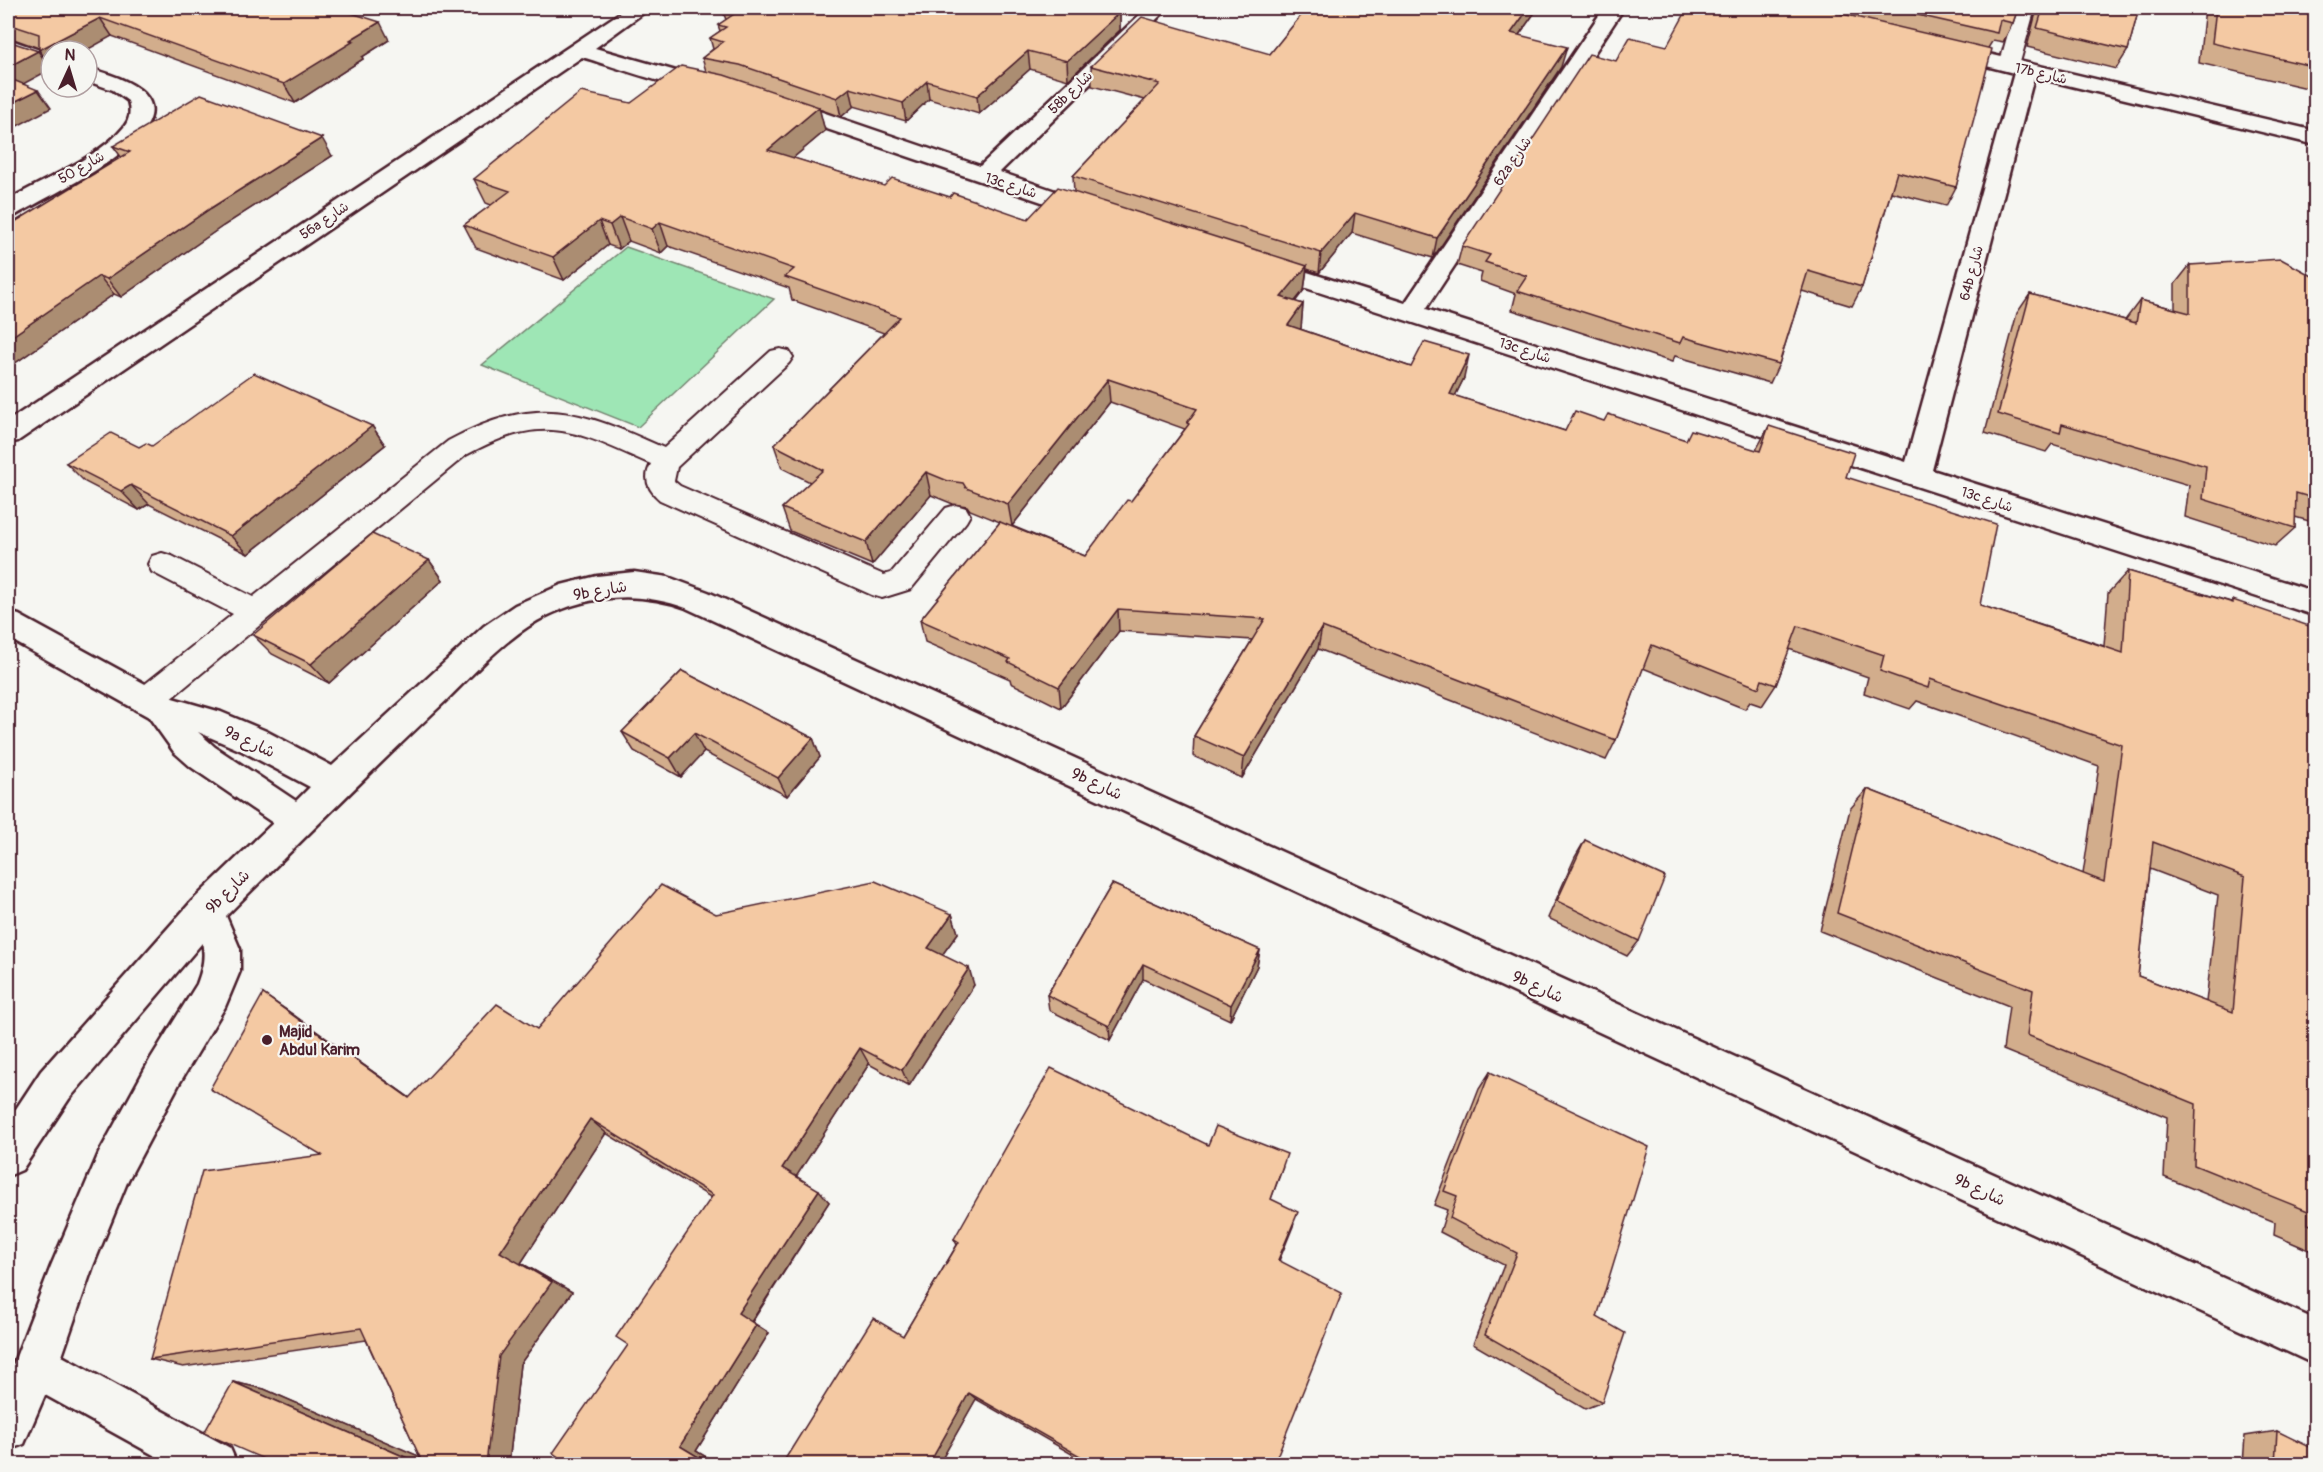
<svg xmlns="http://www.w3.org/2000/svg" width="2323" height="1472" font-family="Pangolin,'Playpen Sans Arabic',sans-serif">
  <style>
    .green { fill: #9ee6b5; stroke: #748270; stroke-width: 1.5 }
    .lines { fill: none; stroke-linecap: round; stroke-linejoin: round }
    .lane-casing { stroke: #4a1f2b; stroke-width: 4 }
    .street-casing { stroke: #4a1f2b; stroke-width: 5 }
    .lane { fill: #f6f6f2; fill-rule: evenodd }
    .street { fill: #f6f6f2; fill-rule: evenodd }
    .wall { fill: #d2ad8c; stroke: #4a1f2b; stroke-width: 1.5; fill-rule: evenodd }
    .shaded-wall { fill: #ab8d72; stroke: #4a1f2b; stroke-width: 1.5 }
    .building { fill: #f4c9a3; stroke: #4a1f2b; stroke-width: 1.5; fill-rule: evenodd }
    .poi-dot { fill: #4a1f2b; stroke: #f6f6f2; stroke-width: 2 }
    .labels { text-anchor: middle; stroke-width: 4.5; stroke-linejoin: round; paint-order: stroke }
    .far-street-label { font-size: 14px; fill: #4a1f2b; stroke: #f6f6f2 }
    .street-label { font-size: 16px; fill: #4a1f2b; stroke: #f6f6f2 }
    .poi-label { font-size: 16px; font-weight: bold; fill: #4a1f2b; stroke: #f6f6f2; text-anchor: start }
  </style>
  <rect width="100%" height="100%" fill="#f6f6f2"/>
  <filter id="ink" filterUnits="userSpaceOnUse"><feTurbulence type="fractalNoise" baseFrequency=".0167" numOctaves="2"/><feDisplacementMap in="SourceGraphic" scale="12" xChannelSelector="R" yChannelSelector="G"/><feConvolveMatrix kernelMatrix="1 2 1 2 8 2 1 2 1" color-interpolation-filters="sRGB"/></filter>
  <g filter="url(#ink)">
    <path class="green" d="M626,247L774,299L638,427L482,365Z"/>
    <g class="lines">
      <g class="lane-casing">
        <g id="lane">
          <path d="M2015,8H2035L2019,66L2016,70H2002L1999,66Z"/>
          <path d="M780,349L789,351L793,357L789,363L677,467L674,481L680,486L884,575L891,573L946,508L956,505L966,508L970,515L966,522L911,589L882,598L872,595L660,500C648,490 643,478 651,464C575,431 546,411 466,455L157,710L146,714L135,710L131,701L135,692L233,614L152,572L148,564L152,556L162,553L172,556L253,597L448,441C536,394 578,409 664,448L771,351Z"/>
        </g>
      </g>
      <g class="street-casing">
        <g id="street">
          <path d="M627,8H650L595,48L683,73L721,81L724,86L721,91C697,97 610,65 582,57L18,441L8,443V421Z"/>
          <path d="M1147,8H1168L1000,172L1099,206L1103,211L1099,216L1091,218L1083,216L771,110L768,105L771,100L779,98L787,100L980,166Z"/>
          <path d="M1604,8H1624L1426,309L1906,462L2014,73L1939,54L1936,50L1939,46L1946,44L2316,131V145L2034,77L1932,470L2316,592V616L1254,271L1251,266L1254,261L1263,258L1405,303Z"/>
          <path d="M8,39L51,54V67L8,52Z"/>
          <path d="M87,68C245,107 71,183 16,215L8,217V200C41,181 100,157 124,127C130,120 131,110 128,101L113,90L87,81Z"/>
          <path d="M634,572L668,577L708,592L2316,1320V1365L686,608C637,590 583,595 537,621C498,644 467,681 435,711C364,778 295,847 226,916L240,949V971L225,1007L179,1084L128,1180L93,1266L62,1356L230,1448L237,1464H170L45,1395L24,1444L8,1450V1378L51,1266L99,1153L151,1058L197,984C202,971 206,956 202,943L69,1099L22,1170L8,1176V1121L41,1071L192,901L273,823L191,767L174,752L149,717L8,638V612L19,615L169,697L221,712L266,731L332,766L484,626L515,605L561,585L597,576ZM198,732L242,751L310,787L296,801L215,747Z"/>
        </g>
      </g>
      <use href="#lane" class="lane"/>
      <use href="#street" class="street"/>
    </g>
    <g class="wall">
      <path d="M8,8L389,40L362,57L363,59L295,103L112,36L51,51V66L39,50V48L8,37Z"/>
      <path d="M728,8H1115L1112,10L1120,12V30L1068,80L1030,69L979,114L929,99L906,121L854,106L841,117L819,109L825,131L793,158L884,186L950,197L1028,219L1074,192L1073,176L1145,100L1092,86L1091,66L1270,54L1307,8H1538L1519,35L1561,67L1433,258L1352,233L1319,273L1307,269L1304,290L1295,302L1303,304L1301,328L1300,329L1411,367L1464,378L1455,396L1565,431L1604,421L1686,440L1756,450L1769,426L1846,477L1980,605L2104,646L2108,593L2128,571L2231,602L2233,600L2309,677L2316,679V1253L2274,1235L2275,1222L2164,1177L2167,1117L2003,1050L2009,1006L1820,931L1850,809L1867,789L2083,874L2099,766L1917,701L1910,709L1864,693L1868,677L1789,649L1776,685L1762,706L1750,702L1745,709L1643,668L1616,740L1606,760L1318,649L1242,778L1193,756L1194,736L1252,640L1119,631L1061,708L1011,683L1010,679L925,642L920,620L1000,522L970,510L967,506L953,504L931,495L872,565L790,531L782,508L810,482L782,468L774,445L884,333L792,300L789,288L668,246L661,253L629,241L619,249L608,245L564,280L476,248L464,225L491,205L486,203L474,179L631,103L706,71L702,58L713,49L710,38L720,31L718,25L726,20L723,11ZM1110,402L1185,429L1131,501L1085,556L1012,526ZM2150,869L2218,895L2206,1002L2138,976Z"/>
      <path d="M1812,8H2018L2013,23L2003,42L1993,40L1988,48L1956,187L1946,206L1891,192L1862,287L1852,306L1802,291L1779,364L1770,383L1675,356L1672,362L1512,310L1516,294L1480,281L1482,273L1457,265L1462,246L1616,61L1667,46L1811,11Z"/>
      <path d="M2036,8H2139L2128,50L2116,69L2027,47L2037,9Z"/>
      <path d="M2205,8H2316V90L2199,63Z"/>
      <path d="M113,146L332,156L223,226L121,297L114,294L8,368V226L122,158Z"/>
      <path d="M2190,265L2316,278V523L2295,517V528L2275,546L2185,517L2189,485L2052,444L2046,452L1985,433L2017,313L2030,294L2125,320L2126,319L2140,300L2175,309V284Z"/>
      <path d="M372,426L385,445L248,554L149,504L139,510L85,482L66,463L139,447L152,446Z"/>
      <path d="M429,560L443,580L329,683L272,654L253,635Z"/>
      <path d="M682,671L813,738L820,757L787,796L704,752L681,777L634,751L622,732Z"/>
      <path d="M1585,840L1639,941L1627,956L1548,918L1575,857Z"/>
      <path d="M1112,884L1260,950L1257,966L1230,1020L1143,979L1110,1040L1049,1010L1047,995Z"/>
      <path d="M716,914H952L958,933L942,955L974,985L909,1086L869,1064L796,1176L829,1202L752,1322L769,1333L696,1451L718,1464H569L628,1345L712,1198L606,1133L521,1263L572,1292L520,1364L509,1464H275L233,1382L264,1389L420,1457L366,1340L183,1367L150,1359L322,1155L263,994L288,1011L410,1098L537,1029Z"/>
      <path d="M1490,1072L1602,1402L1585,1409L1473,1344L1504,1265L1440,1232L1447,1210L1434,1205L1479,1089Z"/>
      <path d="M1208,1145L1283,1167L1271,1199L1294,1224L1279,1261L1274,1464H1089L976,1399L939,1464H782L903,1336L957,1245L954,1239Z"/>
      <path d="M2277,1431L2316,1464H2243L2245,1436Z"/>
    </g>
    <g class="shaded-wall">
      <path d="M1529,8H1538L1506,53L1511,33Z"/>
      <path d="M1120,12V30L1068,80L1067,61Z"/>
      <path d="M100,18L112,36L85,51H51V66L39,50Z"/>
      <path d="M380,22L389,40L362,57L363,59L295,103L284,84L350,40Z"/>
      <path d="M1567,47L1561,67L1433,258L1437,238Z"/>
      <path d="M38,51L51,69L10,91L8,89V67Z"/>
      <path d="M1028,51L1030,69L979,114L977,96Z"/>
      <path d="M927,81L929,99L906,121L903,103Z"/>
      <path d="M850,88L854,106L841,117L837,98Z"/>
      <path d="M38,90L51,108L8,131V105Z"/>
      <path d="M819,107L825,131L775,173L768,150Z"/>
      <path d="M322,138L332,156L223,226L121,297L107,279L211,208Z"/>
      <path d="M1355,213L1352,233L1319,273L1321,253Z"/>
      <path d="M620,217L629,241L619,249L610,225Z"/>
      <path d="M599,221L608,245L564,280L553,257Z"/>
      <path d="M660,222L668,246L661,253L652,229Z"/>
      <path d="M1307,266L1304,290L1279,321L1281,297Z"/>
      <path d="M99,276L114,294L8,368V339Z"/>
      <path d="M1303,304L1301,328L1286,349L1288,325Z"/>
      <path d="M1469,355L1464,378L1444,418L1450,394Z"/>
      <path d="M1108,379L1110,402L1012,526L1008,504Z"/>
      <path d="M372,426L385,445L248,554L231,536Z"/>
      <path d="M926,472L931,495L872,565L866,542Z"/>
      <path d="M131,485L149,504L139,510L121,491Z"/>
      <path d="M429,560L443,580L329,683L311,664Z"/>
      <path d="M1118,609L1119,631L1061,708L1059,687Z"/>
      <path d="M1322,627L1318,649L1242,778L1244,758Z"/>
      <path d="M694,733L704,752L681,777L670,758Z"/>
      <path d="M813,738L820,757L787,796L778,778Z"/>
      <path d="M952,914L958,933L934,966L928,948Z"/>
      <path d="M1260,950L1257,966L1230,1020L1231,1005Z"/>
      <path d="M1143,964V979L1110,1040L1109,1026Z"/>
      <path d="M969,968L974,985L909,1086L902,1070Z"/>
      <path d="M263,994L288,1011L431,1113L409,1098Z"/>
      <path d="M860,1048L869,1064L794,1180L782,1168Z"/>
      <path d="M590,1119L606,1133L521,1263L572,1292L520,1364L509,1464H486L500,1252Z"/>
      <path d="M819,1190L829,1202L751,1322L738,1313Z"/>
      <path d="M756,1325L769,1333L696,1451L718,1464H710L680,1446Z"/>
      <path d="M233,1382L264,1389L437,1464H421Z"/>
      <path d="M969,1393L976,1399L939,1464H929Z"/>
    </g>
    <g class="building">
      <path d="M8,8H336L380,22L350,40L354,41L284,84L100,18L39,50V34L8,24Z"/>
      <path d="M728,8H1104L1120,12L1067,61L1028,51L977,96L927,81L903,103L850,88L837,98L740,65L702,58L723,42L710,38L726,27L718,25L734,14L723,11Z"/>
      <path d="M1307,8H1529L1511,33L1567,47L1437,238L1355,213L1321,253L1073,176L1160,84L1091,66L1142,17L1270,54Z"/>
      <path d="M1688,8H1796L1811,11L1812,8H1817L1992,49L1956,187L1897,172L1862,287L1808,271L1779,364L1683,337L1680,343L1517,291L1527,276L1485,262L1490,255L1462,246L1589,54L1616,61L1630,37L1667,46Z"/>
      <path d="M1887,8H2018L2013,23L2000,20L1997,33Z"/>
      <path d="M2043,8H2139L2128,50L2037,28Z"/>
      <path d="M2216,8H2316V67L2212,43Z"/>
      <path d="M8,41L38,51L8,67Z"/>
      <path d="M681,66L724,75L819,107L768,150L884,186L892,178L950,197L953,193L1028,219L1058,187L1307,266L1281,297L1303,304L1288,325L1411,367L1424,342L1469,355L1450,394L1565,431L1575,411L1604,421L1608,414L1686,440L1691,430L1760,451L1769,426L1854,453L1846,477L1996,524L1980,605L2123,653L2128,571L2233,603V600L2312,627L2309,677L2316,679V1227L2308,1224V1211L2194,1165L2196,1104L2027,1035L2033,990L1837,913L1867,789L2104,882L2122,745L1930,679L1928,688L1880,671L1884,655L1798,626L1776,685L1762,680L1759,688L1652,645L1616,740L1322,627L1244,758L1194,736L1265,619L1118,609L1059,687L1008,662L1010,659L920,620L1000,522L1085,556L1127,500L1131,501L1189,424L1187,423L1197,409L1108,379L1008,504L966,488L963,483L948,481L926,472L866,542L782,508L823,470L774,445L900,317L785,277L794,269L660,222L652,229L620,217L610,225L599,221L553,257L464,225L510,191L474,179L581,92L631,103ZM2153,842L2245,877L2233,1012L2138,976Z"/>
      <path d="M8,78L38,90L8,105Z"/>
      <path d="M201,94L322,138L211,208L107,279L99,276L8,339V226L130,152L113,146Z"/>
      <path d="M2281,259L2316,278V499L2296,493L2295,528L2203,499L2206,466L2062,424L2060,433L1998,414L2030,294L2136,323L2140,300L2190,313V265Z"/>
      <path d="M254,373L372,426L231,536L131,485L121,491L66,463L111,433L139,447L146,443L152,446Z"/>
      <path d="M372,534L429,560L311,664L253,635Z"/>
      <path d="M682,671L813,738L778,778L694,733L670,758L622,732Z"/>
      <path d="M1585,840L1665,877L1639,941L1557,901Z"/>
      <path d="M875,881L952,914L928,948L969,968L902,1070L860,1048L782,1168L819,1190L738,1313L756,1325L680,1446L710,1464H569L553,1453L628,1345L616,1337L713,1195L590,1119L500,1252L552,1282L499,1356L486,1464H423L361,1328L150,1359L202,1171L322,1155L210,1089L263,994L409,1098L497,1004L537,1029L661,885L716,914Z"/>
      <path d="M1112,884L1260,950L1231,1005L1143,964L1109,1026L1047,995Z"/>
      <path d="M1051,1068L1208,1145L1216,1126L1287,1154L1271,1199L1298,1212L1278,1260L1342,1293L1274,1464H1094L969,1393L929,1464H782L873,1318L903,1336L959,1242L954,1239Z"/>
      <path d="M1490,1072L1649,1147L1597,1317L1625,1333L1602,1402L1485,1335L1517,1253L1450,1218L1457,1196L1444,1191Z"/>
      <path d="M233,1382L421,1464H275L204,1433Z"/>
      <path d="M2277,1431L2316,1450V1464H2275Z"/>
    </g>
  </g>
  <circle class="poi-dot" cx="267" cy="1040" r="6"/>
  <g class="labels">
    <g class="far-street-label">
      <text transform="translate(2041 73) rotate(13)" y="5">17b شارع</text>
      <text transform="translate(1070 92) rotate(-44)" y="5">58b شارع</text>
      <text transform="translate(1512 161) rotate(-56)" y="5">62a شارع</text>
      <text transform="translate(81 167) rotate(-30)" y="5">شارع 50</text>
      <text transform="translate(1011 185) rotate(18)" y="5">13c شارع</text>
      <text transform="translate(324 220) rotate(-34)" y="5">56a شارع</text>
      <text transform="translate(1971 273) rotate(-75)" y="5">64b شارع</text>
      <text transform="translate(1525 350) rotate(18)" y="5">13c شارع</text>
      <text transform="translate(1987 499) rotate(18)" y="5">13c شارع</text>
    </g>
    <g class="street-label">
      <text transform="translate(600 590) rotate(-10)" y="6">9b شارع</text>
      <text transform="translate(250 741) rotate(25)" y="6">9a شارع</text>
      <text transform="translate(1097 783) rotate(25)" y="6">9b شارع</text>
      <text transform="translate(227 891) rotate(-45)" y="6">9b شارع</text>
      <text transform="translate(1538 986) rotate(25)" y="6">9b شارع</text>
      <text transform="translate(1980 1189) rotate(25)" y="6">9b شارع</text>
    </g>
    <g class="poi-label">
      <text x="279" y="1037">Majid<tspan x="279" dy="18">Abdul Karim</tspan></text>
    </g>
  </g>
  <rect width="2323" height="1472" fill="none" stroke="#f6f6f2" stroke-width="30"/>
  <rect x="15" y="15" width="2293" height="1442" fill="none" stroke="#4a1f2b" stroke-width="2" filter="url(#ink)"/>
  <g transform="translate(69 69) rotate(4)"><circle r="28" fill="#f6f6f2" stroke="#b1a0a2" stroke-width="1.5"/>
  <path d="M0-4.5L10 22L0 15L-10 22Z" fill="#4a1f2b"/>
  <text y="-9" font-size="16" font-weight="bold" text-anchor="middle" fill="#4a1f2b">N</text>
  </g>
</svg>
